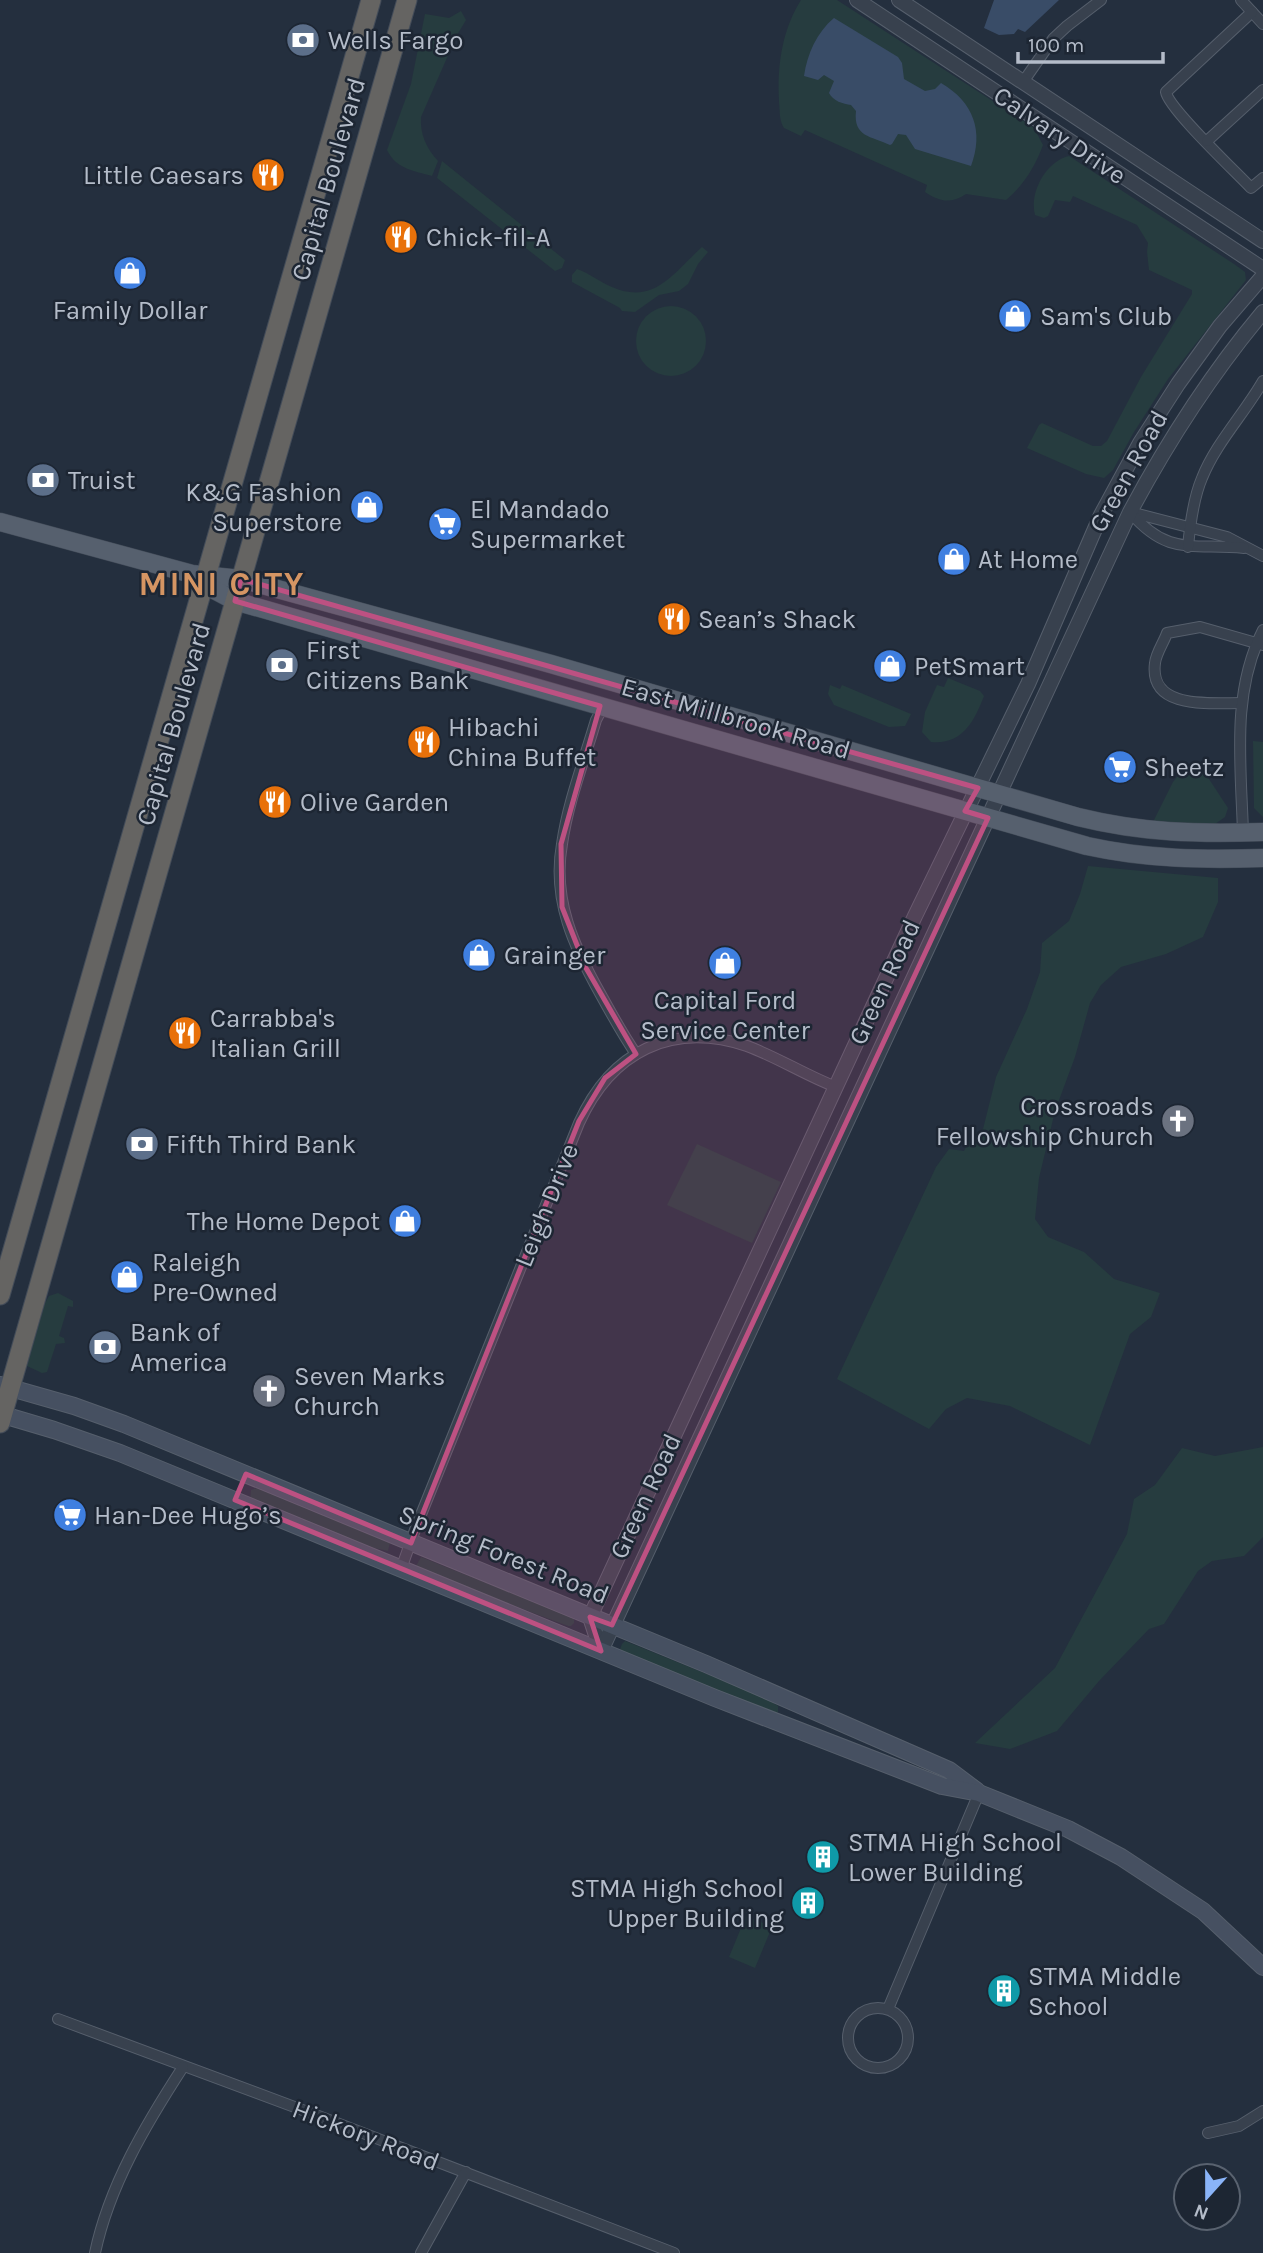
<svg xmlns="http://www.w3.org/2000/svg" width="1263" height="2253" font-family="Karla,sans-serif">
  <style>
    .green { fill: #263c3f }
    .water { fill: #394c67 }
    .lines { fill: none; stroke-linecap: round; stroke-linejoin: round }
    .minor-casing { stroke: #565f6c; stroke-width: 12 }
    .tertiary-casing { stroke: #565f6c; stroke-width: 16 }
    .secondary-casing { stroke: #565f6c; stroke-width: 18 }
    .primary-casing { stroke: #414a57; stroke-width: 19 }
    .trunk-casing { stroke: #434c59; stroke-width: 21 }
    .minor { stroke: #38414e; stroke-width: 10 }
    .tertiary { stroke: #38414e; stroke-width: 14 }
    .secondary { stroke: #465061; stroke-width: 16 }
    .primary { stroke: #56606e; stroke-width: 18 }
    .trunk { stroke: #656462; stroke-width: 19 }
    .marked { fill: #bd5182; fill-opacity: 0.2; stroke: #bd5182; stroke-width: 5; stroke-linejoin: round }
    .labels { text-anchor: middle; stroke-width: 5; stroke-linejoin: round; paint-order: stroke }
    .poi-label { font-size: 26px; fill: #b4bcc9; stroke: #1d2633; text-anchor: start }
    .street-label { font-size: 26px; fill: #b4bcc9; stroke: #1d2633 }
    .district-label { font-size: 33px; font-weight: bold; letter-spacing: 2px; fill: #d59563; stroke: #1d2633 }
  </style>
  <rect width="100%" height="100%" fill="#242f3e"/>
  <g class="green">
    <path d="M801,0H837L1034,128L1043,145C1035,167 1023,186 1006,200L966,194C951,204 940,202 925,192L927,185L805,130L801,136L784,128C779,121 780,111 779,102C777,66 782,30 801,0Z"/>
    <path d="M461,11L466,20L457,35L421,117C420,134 426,148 438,161L432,176C414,171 396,169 387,150L411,84L425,14L449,18Z"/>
    <path d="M1069,156L1234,264L1245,272L1246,280L1168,379L1134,432L1113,470L1104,478L1086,474L1027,448L1039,425L1042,423L1093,446H1101L1107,441L1141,377L1192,294V290L1149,270L1147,252L1148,243L1137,225L1073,196L1070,202L1055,200L1048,216L1044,218L1035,215C1029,193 1046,161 1069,156Z"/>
    <path d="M442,161L565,260L562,268L555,271L437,178Z"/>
    <path d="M702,247L708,252L698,264L688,284L679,291L659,295L635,312L622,311L620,308L572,282V275L577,269C589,273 600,282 612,287C655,306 675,271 702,247Z"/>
    <circle cx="671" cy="341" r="35"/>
    <path d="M948,678L980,691L984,696C974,722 962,745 931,742L922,732L925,712L937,685L944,687Z"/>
    <path d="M830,685L840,689L842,685L911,714L905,726L889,727L834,705L828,694Z"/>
    <path d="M1253,741L1263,742V817L1254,808Z"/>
    <path d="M1198,769L1207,776L1228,808L1225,817L1215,824L1153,822L1173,782L1182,771Z"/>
    <path d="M1088,866L1218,878V902L1203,937L1166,954L1121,967L1101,985L1090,1003L1075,1057L1055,1111L1039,1178L1035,1219L1048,1237L1084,1252L1114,1279L1160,1293L1151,1317L1130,1334L1090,1445L1010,1406L967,1398L946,1409L929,1429L837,1379L936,1167L949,1149L964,1151L971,1137L983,1129L996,1077L1027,1009L1040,972L1042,943L1069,921L1080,894Z"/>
    <path d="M697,1144L781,1182L752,1243L667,1205Z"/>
    <path d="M58,1293L73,1301V1307L68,1306L59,1336L64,1338L65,1343L56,1344L47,1372L42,1373L27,1366L45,1303L49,1296Z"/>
    <path d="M1263,1447V1537L1244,1556L1212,1561L1198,1571L1164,1624L1149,1629L1099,1681L1057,1731L1010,1749L975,1743L1055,1668L1127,1534L1134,1499L1155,1485L1182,1448L1215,1456Z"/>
    <path d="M257,1488L390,1543L388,1551L374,1548L250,1500L251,1490Z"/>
    <path d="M421,1557L574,1618V1623L571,1626H568L419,1570L416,1566Z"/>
    <path d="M625,1641L764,1697L778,1706V1712L773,1714L619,1652L622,1644Z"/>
    <path d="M746,1916L772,1927L755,1968L729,1957Z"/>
  </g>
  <g class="water">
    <path d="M994,0H1059L1025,32L1018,29L1014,34L999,35L984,28Z"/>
    <path d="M834,18L898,57L902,63L904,79L925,91L935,89L941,83C974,102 984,132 971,166L915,149L906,135L898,134L892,144L890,145C871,136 853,137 856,111L851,105C843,104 833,101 829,93L834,81L824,75L818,80L804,76C807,54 817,32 834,18Z"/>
  </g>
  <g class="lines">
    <g class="minor-casing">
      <g id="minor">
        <path d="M1241,0L1263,24"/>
        <path d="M1252,12L1166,92C1168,108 1236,172 1251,188L1263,178"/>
        <path d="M1023,82L1053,39L1067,26L1101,0"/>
        <path d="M1207,141L1263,90"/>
        <path d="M1130,512L1227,537L1263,556"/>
        <path d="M1130,512C1168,557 1193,543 1244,548"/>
        <path d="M1188,547C1190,525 1193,499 1202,478C1216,443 1244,414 1263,381"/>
        <path d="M1241,703C1210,703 1149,710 1155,663C1156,653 1164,642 1167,633L1200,627L1263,645"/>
        <path d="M603,707L596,720C584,761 568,802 562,844C552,900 574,947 601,995C612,1015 623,1035 636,1054"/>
        <path d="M1243,833C1241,764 1231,693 1263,630"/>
        <path d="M401,1569L416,1527L579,1123C611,1052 671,1021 747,1046C777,1057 805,1075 836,1087"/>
        <circle cx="878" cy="2038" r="30"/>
        <path d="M888,2009L979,1793"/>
        <path d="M58,2019L324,2118L674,2253"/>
        <path d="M1208,2133L1239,2126L1263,2111"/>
        <path d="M95,2253C109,2186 146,2124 183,2067"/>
        <path d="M421,2253L466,2172"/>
      </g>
    </g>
    <g class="tertiary-casing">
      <g id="tertiary">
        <path d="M857,0L1263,269"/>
        <path d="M899,0L1263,241"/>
        <path d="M601,1651L590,1617L915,916L1028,684L1101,515L1140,443L1178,384L1220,326L1263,276"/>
        <path d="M601,1651L1130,512C1168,441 1211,374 1263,312"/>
      </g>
    </g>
    <g class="secondary-casing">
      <g id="secondary">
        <path d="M0,1385L74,1406L124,1424L706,1664L949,1770L977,1791"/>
        <path d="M0,1414L54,1430L120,1453L715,1698L942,1786L979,1793L1068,1829L1121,1857L1203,1911L1263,1967"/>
      </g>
    </g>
    <g class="primary-casing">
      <g id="primary">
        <path d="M0,522L192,574L241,579L551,664L1078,817C1143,833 1197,834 1263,832"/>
        <path d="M193,575L203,584L235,601L1087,846C1146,859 1203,860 1263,858"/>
      </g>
    </g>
    <g class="trunk-casing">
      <g id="trunk">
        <path d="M0,1295L371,0"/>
        <path d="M0,1423L407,0"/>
      </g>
    </g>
    <use href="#minor" class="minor"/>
    <use href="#tertiary" class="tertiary"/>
    <use href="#secondary" class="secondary"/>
    <use href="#primary" class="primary"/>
    <use href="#trunk" class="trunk"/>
  </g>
  <path class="marked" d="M241,579L978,788L965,811L988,818L612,1625L590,1617L601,1651L235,1500L246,1474L411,1543L579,1121L605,1078L636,1054L586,968L562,907L561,844L600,706L235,601Z"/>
  <defs>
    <g id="bank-disc" transform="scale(1.75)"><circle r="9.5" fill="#5c6f8a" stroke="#1d2633"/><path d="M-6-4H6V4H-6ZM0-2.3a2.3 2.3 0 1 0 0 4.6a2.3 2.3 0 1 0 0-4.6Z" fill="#fff"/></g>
    <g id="restaurant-disc" transform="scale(1.75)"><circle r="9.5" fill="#e8710a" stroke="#1d2633"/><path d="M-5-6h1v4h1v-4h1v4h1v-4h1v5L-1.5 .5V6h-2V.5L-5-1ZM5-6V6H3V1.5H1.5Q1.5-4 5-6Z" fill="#fff"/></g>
    <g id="shop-disc" transform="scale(1.75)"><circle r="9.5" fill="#3f7fe0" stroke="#1d2633"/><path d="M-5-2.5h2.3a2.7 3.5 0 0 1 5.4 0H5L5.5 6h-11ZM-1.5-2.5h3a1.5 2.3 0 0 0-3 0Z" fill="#fff"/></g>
    <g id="supermarket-disc" transform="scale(1.75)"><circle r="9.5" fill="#3f7fe0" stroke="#1d2633"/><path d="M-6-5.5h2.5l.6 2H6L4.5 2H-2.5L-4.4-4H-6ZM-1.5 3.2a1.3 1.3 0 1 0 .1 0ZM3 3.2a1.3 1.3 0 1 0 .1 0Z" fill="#fff"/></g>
    <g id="church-disc" transform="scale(1.75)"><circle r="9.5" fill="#6b7280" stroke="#1d2633"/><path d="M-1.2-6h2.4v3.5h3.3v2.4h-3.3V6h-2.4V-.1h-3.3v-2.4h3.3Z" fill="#fff"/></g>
    <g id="building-disc" transform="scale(1.75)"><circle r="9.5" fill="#0f9aa8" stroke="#1d2633"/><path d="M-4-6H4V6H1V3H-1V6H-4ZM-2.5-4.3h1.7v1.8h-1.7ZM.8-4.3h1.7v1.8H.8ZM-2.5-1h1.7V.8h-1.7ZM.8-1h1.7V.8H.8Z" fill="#fff"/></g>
  </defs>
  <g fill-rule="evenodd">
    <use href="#bank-disc" x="303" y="40"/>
    <use href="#restaurant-disc" x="268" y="175"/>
    <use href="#restaurant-disc" x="401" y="237"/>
    <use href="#shop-disc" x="130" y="273"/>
    <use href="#shop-disc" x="1015" y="316"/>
    <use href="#bank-disc" x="43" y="480"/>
    <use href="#shop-disc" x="367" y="507"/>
    <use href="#supermarket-disc" x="445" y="524"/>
    <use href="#shop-disc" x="954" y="559"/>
    <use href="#restaurant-disc" x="674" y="619"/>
    <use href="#bank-disc" x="282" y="665"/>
    <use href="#shop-disc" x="890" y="666"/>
    <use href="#restaurant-disc" x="424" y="742"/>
    <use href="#supermarket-disc" x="1120" y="767"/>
    <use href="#restaurant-disc" x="275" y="802"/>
    <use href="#shop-disc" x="479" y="955"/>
    <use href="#shop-disc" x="725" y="963"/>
    <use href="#restaurant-disc" x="185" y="1033"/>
    <use href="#church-disc" x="1178" y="1121"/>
    <use href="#bank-disc" x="142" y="1144"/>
    <use href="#shop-disc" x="405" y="1221"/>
    <use href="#shop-disc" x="127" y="1277"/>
    <use href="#bank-disc" x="105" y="1347"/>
    <use href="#church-disc" x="269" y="1391"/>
    <use href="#supermarket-disc" x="70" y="1515"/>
    <use href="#building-disc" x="823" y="1857"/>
    <use href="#building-disc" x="808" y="1903"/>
    <use href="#building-disc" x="1004" y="1991"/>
  </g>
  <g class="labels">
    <g class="poi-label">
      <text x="328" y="49">Wells Fargo</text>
      <text x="244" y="184" text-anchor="end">Little Caesars</text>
      <text x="426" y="246">Chick-fil-A</text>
      <text x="130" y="319" text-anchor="middle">Family Dollar</text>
      <text x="1040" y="325">Sam's Club</text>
      <text x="68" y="489">Truist</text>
      <text x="342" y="501" text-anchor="end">K&amp;G Fashion<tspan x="342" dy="30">Superstore</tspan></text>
      <text x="470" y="518">El Mandado<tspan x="470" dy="30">Supermarket</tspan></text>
      <text x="978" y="568">At Home</text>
      <text x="698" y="628">Sean’s Shack</text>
      <text x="306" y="659">First<tspan x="306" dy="30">Citizens Bank</tspan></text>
      <text x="914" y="675">PetSmart</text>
      <text x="448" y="736">Hibachi<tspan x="448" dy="30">China Buffet</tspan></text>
      <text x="1144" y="776">Sheetz</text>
      <text x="300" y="811">Olive Garden</text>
      <text x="504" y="964">Grainger</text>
      <text x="725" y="1009" text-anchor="middle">Capital Ford<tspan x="725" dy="30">Service Center</tspan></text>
      <text x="210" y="1027">Carrabba's<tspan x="210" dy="30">Italian Grill</tspan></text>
      <text x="1154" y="1115" text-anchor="end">Crossroads<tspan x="1154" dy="30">Fellowship Church</tspan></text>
      <text x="166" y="1153">Fifth Third Bank</text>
      <text x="380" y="1230" text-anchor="end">The Home Depot</text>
      <text x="152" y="1271">Raleigh<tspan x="152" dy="30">Pre-Owned</tspan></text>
      <text x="130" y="1341">Bank of<tspan x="130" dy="30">America</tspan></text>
      <text x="294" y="1385">Seven Marks<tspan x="294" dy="30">Church</tspan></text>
      <text x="94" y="1524">Han-Dee Hugo’s</text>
      <text x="848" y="1851">STMA High School<tspan x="848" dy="30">Lower Building</tspan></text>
      <text x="784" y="1897" text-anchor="end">STMA High School<tspan x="784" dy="30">Upper Building</tspan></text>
      <text x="1028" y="1985">STMA Middle<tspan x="1028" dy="30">School</tspan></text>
    </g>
    <g class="street-label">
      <text transform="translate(1060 135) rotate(34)" y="9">Calvary Drive</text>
      <text transform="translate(328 179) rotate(-74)" y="9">Capital Boulevard</text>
      <text transform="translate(1128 471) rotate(-61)" y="9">Green Road</text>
      <text transform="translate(736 718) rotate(16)" y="9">East Millbrook Road</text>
      <text transform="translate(173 724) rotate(-74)" y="9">Capital Boulevard</text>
      <text transform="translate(884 982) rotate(-65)" y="9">Green Road</text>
      <text transform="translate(546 1205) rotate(-68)" y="9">Leigh Drive</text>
      <text transform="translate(645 1496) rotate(-65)" y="9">Green Road</text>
      <text transform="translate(504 1554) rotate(22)" y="9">Spring Forest Road</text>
      <text transform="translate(366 2135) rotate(21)" y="9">Hickory Road</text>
    </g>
    <g class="district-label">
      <text x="222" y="595">MINI CITY</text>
    </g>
  </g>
  <g transform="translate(1207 2197) rotate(201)"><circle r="33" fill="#1d2633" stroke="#59626f" stroke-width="2"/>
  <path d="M0-5L12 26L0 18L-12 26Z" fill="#8ab4f8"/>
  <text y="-10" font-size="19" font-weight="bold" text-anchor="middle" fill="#b4bcc9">N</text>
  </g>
  <path d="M1018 52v10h145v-10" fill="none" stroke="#b4bcc9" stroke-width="3.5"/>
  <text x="1028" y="52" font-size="21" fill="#b4bcc9" stroke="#1d2633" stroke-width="5" paint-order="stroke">100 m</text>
</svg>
